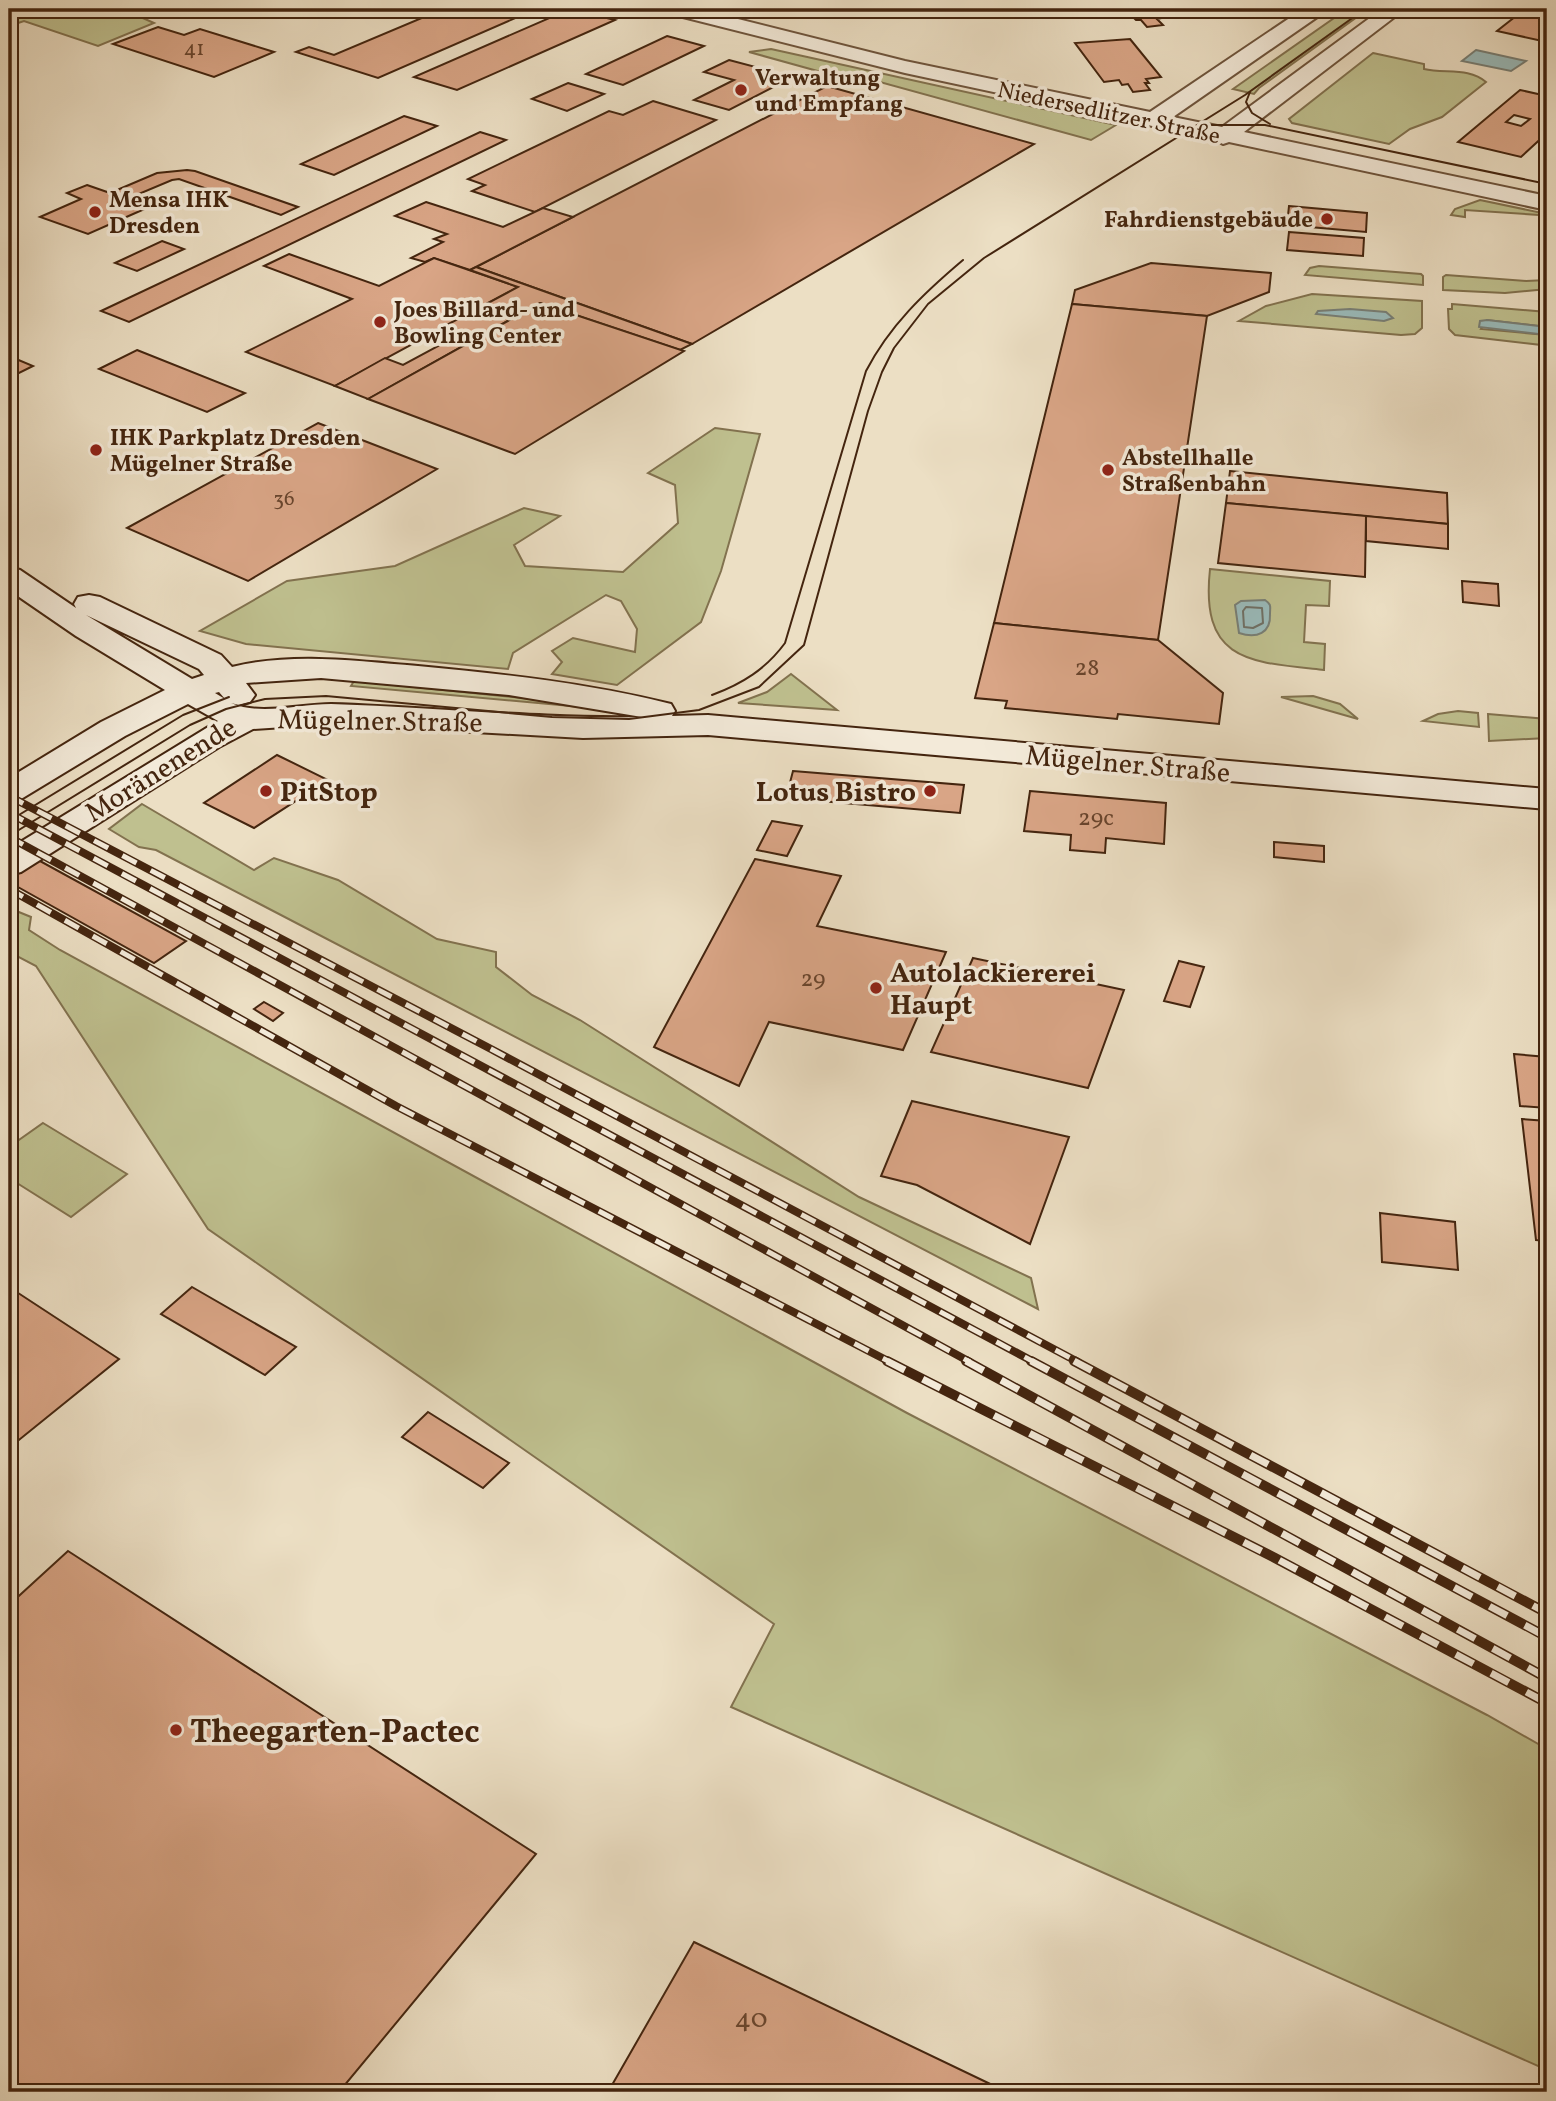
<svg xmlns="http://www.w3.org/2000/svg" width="1556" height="2101" font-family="Vollkorn,serif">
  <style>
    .green { fill: #bfc08f; stroke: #82724f; stroke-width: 2 }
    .water { fill: #9abbbb; stroke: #787f76; stroke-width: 2 }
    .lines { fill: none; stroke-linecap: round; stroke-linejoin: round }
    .shore { stroke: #6f7065; stroke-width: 2 }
    .building { fill: #d9a586; stroke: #44250f; stroke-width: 2; fill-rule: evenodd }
    .street-casing { stroke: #6e543c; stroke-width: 4 }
    .secondary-casing { stroke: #44250f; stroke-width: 4 }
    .street { fill: #f3ead9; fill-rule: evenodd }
    .secondary { fill: #f3ead9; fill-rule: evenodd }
    .tram { stroke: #44250f; stroke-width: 2 }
    .rail-far1-casing { stroke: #44250f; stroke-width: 8 }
    .rail-casing { stroke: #44250f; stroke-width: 10 }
    .rail-far1 { stroke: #f3ead9; stroke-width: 5; stroke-dasharray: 16; stroke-linecap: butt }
    .rail { stroke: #f3ead9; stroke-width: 7; stroke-dasharray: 20; stroke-linecap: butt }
    .poi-dot { fill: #8f2418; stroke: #f3ead9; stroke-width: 2.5 }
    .labels { text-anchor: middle; stroke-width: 7; stroke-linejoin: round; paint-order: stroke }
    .far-number-label { font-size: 21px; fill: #69452d }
    .far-poi-label { font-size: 23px; font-weight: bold; fill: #44250f; stroke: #f3ead9; text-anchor: start }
    .far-street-label { font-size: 23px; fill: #44250f; stroke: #f3ead9 }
    .number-label { font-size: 24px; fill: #69452d }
    .street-label { font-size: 28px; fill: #44250f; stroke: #f3ead9 }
    .poi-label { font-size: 28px; font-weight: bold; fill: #44250f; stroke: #f3ead9; text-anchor: start }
    .near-number-label { font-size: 28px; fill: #69452d }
    .near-poi-label { font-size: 33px; font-weight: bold; fill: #44250f; stroke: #f3ead9; text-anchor: start }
  </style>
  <rect width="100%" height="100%" fill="#ecdfc4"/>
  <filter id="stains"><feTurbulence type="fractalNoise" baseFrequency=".00286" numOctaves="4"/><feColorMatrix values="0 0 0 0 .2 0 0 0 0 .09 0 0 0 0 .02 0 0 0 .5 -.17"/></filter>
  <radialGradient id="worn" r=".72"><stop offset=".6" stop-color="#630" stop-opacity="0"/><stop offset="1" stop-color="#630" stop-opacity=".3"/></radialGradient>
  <g class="green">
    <path d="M9,9H151L136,15L154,23L98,46L24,21L9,26Z"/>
    <path d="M1347,9H1368L1259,88L1254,94L1233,89Z"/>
    <path d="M771,49L1116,125L1091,140L880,82L868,85L749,52Z"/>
    <path d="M1373,53L1424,64V69C1445,74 1469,67 1486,82L1442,117L1410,129L1389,144L1292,123L1289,119Z"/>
    <path d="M1480,200L1547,214V222H1540L1539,215L1465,210V217L1451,215L1455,209Z"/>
    <path d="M1319,266L1421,274L1423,276V285L1305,275L1310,268Z"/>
    <path d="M1446,275L1526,281L1547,280V289L1505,293L1443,290V277Z"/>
    <path d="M1312,294L1422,301V328L1415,334L1401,335L1239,321L1266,306Z"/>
    <path d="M1452,304L1547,312V327L1487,320L1481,329L1547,335V348H1541V345L1455,335L1449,329L1448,309H1452Z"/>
    <path d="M715,428L760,434L721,571L701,622L617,685L552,674L562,662L552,651L573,638L635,652L637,629L621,601L606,595L513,653L508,669L246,644L200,631L287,581L395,566L524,508L560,516L514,545L525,566L623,572L678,523L675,485L648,473Z"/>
    <path d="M1210,569L1330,581L1329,606L1306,605L1304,642L1325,644L1324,670C1249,662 1200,662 1210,569Z"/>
    <path d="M791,674L837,710L738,703L767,692Z"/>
    <path d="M354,681L582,704L581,707L351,686Z"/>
    <path d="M1313,696L1340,704L1358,719L1281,697Z"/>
    <path d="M1458,711L1478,713L1479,727L1423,721L1438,714Z"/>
    <path d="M1488,714L1547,719V738L1489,741Z"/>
    <path d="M142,804L254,870L274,858L338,880L437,939L496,952V967L532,995L580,1020L859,1197L1031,1278L1038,1309L156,850L139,847L109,829Z"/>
    <path d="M9,908L31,917L29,930L60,950L907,1413L1487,1715L1547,1749V2070L731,1707L774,1624L208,1229L36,966L9,952Z"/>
    <path d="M43,1123L127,1174L71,1217L9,1178V1147Z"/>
  </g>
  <g class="water">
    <path d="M1476,50L1526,61L1511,71L1462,61Z"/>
    <path d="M1350,309L1386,312L1393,318L1384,321L1316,314L1318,311Z"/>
    <path d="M1487,320L1547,327V335L1479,327L1480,321Z"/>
    <path d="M1265,600C1272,605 1270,606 1270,614C1271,633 1257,639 1239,633L1235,605L1241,601Z"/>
  </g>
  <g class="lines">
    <path class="shore" d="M1246,607L1262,608L1263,623L1253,628L1244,627L1243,611Z"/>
  </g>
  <g class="building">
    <path d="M443,9H536L378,78L296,52L309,47L334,55Z"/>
    <path d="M570,9L615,20L457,90L414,77Z"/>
    <path d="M1112,9H1168L1172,14L1159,15L1162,18L1157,19L1163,25L1147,27L1141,20H1136L1133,17H1119Z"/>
    <path d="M1525,9H1547V42L1497,31Z"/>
    <path d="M158,27L184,35L200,29L274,52L214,77L113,44Z"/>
    <path d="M667,36L704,46L623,85L586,74Z"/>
    <path d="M1130,39L1161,77L1146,79L1149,83H1145L1150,90L1133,92L1128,84L1122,85L1119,80L1104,82L1075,43Z"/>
    <path d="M729,60L793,77L729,110L694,100L734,80L704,72Z"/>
    <path d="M568,83L604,94L567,111L532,99Z"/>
    <path d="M827,86L1034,144L692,344L476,267Z"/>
    <path d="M1520,90L1547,96V133L1521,157L1458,142ZM1514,115L1530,119L1521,126L1506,122Z"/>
    <path d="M653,101L716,120L535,212L472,191L485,185L468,179L609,111L623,115Z"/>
    <path d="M404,116L437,126L334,175L301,164Z"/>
    <path d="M480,132L506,140L129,322L101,311Z"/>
    <path d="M187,170L195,171L298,207L281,215L179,179L172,180L127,199L110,193L157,173Z"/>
    <path d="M87,185L110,193L149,207L88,234L40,217L81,199L67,193Z"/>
    <path d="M426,202L503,227L543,208L573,217L470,270L434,258L425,262L411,258L443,242L434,239L447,234L395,216Z"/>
    <path d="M1289,206L1367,213L1366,232L1287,225Z"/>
    <path d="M1289,232L1364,238L1363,256L1287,250Z"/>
    <path d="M162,241L184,249L137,271L115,263Z"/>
    <path d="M289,254L379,286L434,258L518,287L335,386L246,352L352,299L264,266Z"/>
    <path d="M1151,263L1271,273L1269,292L1207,316L1072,304L1075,290Z"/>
    <path d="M476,267L692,344L680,350L540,303L368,399L335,386L385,358L403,365L442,344L424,337L518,287L470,270Z"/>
    <path d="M540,303L684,351L515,454L368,399Z"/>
    <path d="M1072,304L1207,316L1158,640L994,623Z"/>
    <path d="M137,350L245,393L207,412L99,369Z"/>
    <path d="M9,356L33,366L9,378Z"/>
    <path d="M318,423L437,469L248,581L127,528Z"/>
    <path d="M1230,471L1447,493L1448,524L1226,503Z"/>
    <path d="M1226,503L1366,516L1365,577L1218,563Z"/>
    <path d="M1366,516L1448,524V549L1366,541Z"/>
    <path d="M1462,581L1498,584L1499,606L1463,602Z"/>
    <path d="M994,623L1158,640L1223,693L1219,724L1118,714L1117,719L1005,708L1007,701L975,698Z"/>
    <path d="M277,755L328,780L254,828L204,803Z"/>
    <path d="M793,771L964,785L960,813L786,798Z"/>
    <path d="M1030,791L1166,803L1164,844L1106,838L1105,853L1070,850L1071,835L1024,831Z"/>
    <path d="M772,821L802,826L787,856L757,850Z"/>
    <path d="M1274,842L1324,846V862L1274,857Z"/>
    <path d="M9,844L186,941L154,963L9,882Z"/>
    <path d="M755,859L841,876L817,926L946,952L903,1050L769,1022L739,1086L654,1047Z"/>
    <path d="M973,958L1124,990L1088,1088L931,1052Z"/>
    <path d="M1179,961L1204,967L1190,1007L1164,1001Z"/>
    <path d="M264,1002L283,1013L273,1021L254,1009Z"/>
    <path d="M1514,1054L1547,1057V1108L1520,1106Z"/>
    <path d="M912,1101L1069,1137L1030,1244L917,1185L881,1176Z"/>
    <path d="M1522,1119L1547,1121V1241L1536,1240Z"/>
    <path d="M1380,1213L1455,1222L1458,1270L1382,1262Z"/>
    <path d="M9,1287L119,1359L9,1448Z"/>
    <path d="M192,1287L296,1347L265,1375L161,1314Z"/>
    <path d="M428,1412L509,1463L483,1488L402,1437Z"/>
    <path d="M68,1551L536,1854L339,2092H9V1605Z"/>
    <path d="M694,1942L1007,2092H608Z"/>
  </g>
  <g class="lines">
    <g class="street-casing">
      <path id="street" d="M664,9H698L905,61L1150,112L1303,9H1326L1323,13L1173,117L1222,127L1382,9H1405L1244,132L1547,196V210L1229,142L1223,144L1213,139L905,73L667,13Z"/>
    </g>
    <g class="secondary-casing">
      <path id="secondary" d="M9,567L20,570L76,608L74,604L78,597L89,595L100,597L221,655L232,667C293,652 356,661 418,666C503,674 587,683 671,704L675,711L672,716L708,715L1547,789V809L708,735L583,738L330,724L253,729L219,747L21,872L9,875V849L218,721L188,704L125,736L21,799L9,802V778L101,722L165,690L76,636L9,590ZM86,615L199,669L204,675L192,679ZM321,678L509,695L642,717C538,719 435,707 331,704C298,704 261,716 231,703L239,705L250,702L255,695L246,683ZM219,692L225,699L215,693Z"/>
    </g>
    <use href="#street" class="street"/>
    <use href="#secondary" class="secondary"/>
    <g class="tram">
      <path d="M1250,92L1246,102L1252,113L1270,124"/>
      <path d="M1203,125H1265L1547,184"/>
      <path d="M712,695C742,684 766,669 785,643L866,371C890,325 924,293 963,260"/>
      <path d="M9,821L183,715L229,697"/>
      <path d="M9,836L190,725L226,709L265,699L326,696L552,717L629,719L699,710L759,687L804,645L868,411L882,372L894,348L928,304L984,258L1245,95L1365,9"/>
    </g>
    <g class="rail-far1-casing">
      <g id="rail-far1">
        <path d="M9,796L491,1049L1078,1362"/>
        <path d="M9,813L1034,1362"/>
        <path d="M9,837L970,1362"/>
        <path d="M9,889L396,1106L890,1362"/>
      </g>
    </g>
    <g class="rail-casing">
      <g id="rail">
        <path d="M887,1361L1275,1558L1547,1703"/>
        <path d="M966,1361L1547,1678"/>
        <path d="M1031,1361L1547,1637"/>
        <path d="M1074,1361L1547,1613"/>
      </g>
    </g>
    <use href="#rail-far1" class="rail-far1"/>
    <use href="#rail" class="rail"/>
  </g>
  <g class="poi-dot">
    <circle cx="741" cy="90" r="7"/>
    <circle cx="95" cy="212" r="7"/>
    <circle cx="1327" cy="219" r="7"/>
    <circle cx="380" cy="322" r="7"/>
    <circle cx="96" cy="450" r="7"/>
    <circle cx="1108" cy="470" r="7"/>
    <circle cx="266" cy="791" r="7"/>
    <circle cx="930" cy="791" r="7"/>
    <circle cx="876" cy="988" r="7"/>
    <circle cx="176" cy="1730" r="7"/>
  </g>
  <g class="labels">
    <g class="far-number-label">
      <text x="194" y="55">41</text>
      <text x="284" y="505">36</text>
    </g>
    <g class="far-poi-label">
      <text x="755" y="85">Verwaltung<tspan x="755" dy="26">und Empfang</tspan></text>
      <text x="109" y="207">Mensa IHK<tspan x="109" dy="26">Dresden</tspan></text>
      <text x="1313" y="227" text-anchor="end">Fahrdienstgebäude</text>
      <text x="394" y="317">Joes Billard- und<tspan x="394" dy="26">Bowling Center</tspan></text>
      <text x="110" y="445">IHK Parkplatz Dresden<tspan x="110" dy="26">Mügelner Straße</tspan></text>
      <text x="1122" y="465">Abstellhalle<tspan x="1122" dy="26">Straßenbahn</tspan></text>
    </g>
    <g class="far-street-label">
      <text transform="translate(1109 112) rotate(12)" y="8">Niedersedlitzer Straße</text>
    </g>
    <g class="number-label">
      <text x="1087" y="675">28</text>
      <text x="1096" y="825">29c</text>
      <text x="813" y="986">29</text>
    </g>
    <g class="street-label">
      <text transform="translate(380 720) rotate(1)" y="10">Mügelner Straße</text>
      <text transform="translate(1128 763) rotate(5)" y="10">Mügelner Straße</text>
      <text transform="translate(160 769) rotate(-32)" y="10">Moränenende</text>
    </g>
    <g class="poi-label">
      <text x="280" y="801">PitStop</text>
      <text x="916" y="801" text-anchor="end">Lotus Bistro</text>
      <text x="890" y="982">Autolackiererei<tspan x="890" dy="32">Haupt</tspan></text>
    </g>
    <g class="near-number-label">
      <text x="751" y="2027">40</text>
    </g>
    <g class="near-poi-label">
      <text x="190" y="1742">Theegarten-Pactec</text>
    </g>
  </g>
  <rect width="1556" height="2101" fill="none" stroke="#ecdfc4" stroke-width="35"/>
  <rect x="10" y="10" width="1535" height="2080" fill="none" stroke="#44250f" stroke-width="3.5"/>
  <rect x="18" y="18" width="1521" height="2066" fill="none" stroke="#44250f" stroke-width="2"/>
  <rect width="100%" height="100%" filter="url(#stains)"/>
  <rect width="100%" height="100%" fill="url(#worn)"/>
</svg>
